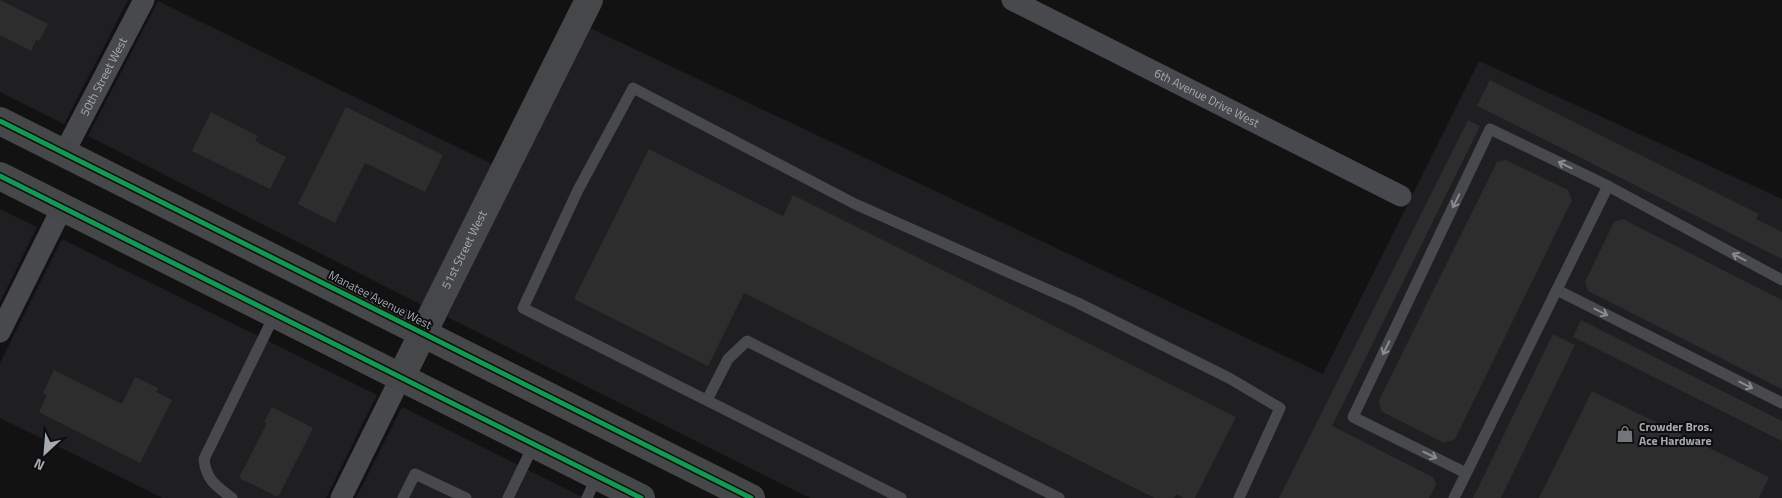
<svg xmlns="http://www.w3.org/2000/svg" width="1782" height="498" font-family="'Titillium Web',sans-serif">
  <style>
    .built { fill: #1f1f21 }
    .building { fill: #2d2d2e }
    .lines { fill: none; stroke-linecap: round; stroke-linejoin: round }
    .lane { stroke: #47494c; stroke-width: 11 }
    .street { stroke: #47494c; stroke-width: 21 }
    .secondary { stroke: #464749; stroke-width: 28 }
    .cycleway-casing { stroke: #0d0d0e; stroke-width: 8 }
    .cycleway { stroke: #139951; stroke-width: 5 }
    .oneway { stroke: #898d93 }
    .labels { text-anchor: middle; stroke-width: 4; stroke-linejoin: round; paint-order: stroke }
    .street-label { font-size: 12px; fill: #a5aab2; stroke: #0d0d0e }
    .poi-label { font-size: 12px; font-weight: bold; fill: #a5aab2; stroke: #0d0d0e; text-anchor: start }
  </style>
  <rect width="100%" height="100%" fill="#121213"/>
  <g class="built">
    <path d="M0,0H128L64,124L0,92Z"/>
    <path d="M158,1L492,164L422,305L88,136Z"/>
    <path d="M590,28L1323,374L1479,61L1782,199V498H810L447,317Z"/>
    <path d="M0,209L37,227L0,302Z"/>
    <path d="M62,239L377,395L326,498H163L0,418V363Z"/>
    <path d="M402,407L584,498H356Z"/>
  </g>
  <g class="building">
    <path d="M0,0L48,24L39,41L36,40L31,51L0,35Z"/>
    <path d="M1490,80L1759,214L1756,219L1782,232V259L1477,106Z"/>
    <path d="M346,107L443,155L425,192L365,163L335,223L298,204Z"/>
    <path d="M211,112L258,136L255,141L286,157L270,189L192,151Z"/>
    <path d="M1468,120L1480,126L1332,426L1433,477L1436,485L1429,498H1279Z"/>
    <path d="M649,149L783,216L793,195L1236,417L1195,498H1184L1176,494L1174,498H1155L744,293L708,366L574,299Z"/>
    <path d="M1506,160L1568,190L1572,200L1455,439L1444,443L1381,411L1379,400L1497,162Z"/>
    <path d="M1623,219L1782,300V389L1588,291L1585,282L1614,222Z"/>
    <path d="M1581,320L1782,421V441L1573,337Z"/>
    <path d="M1553,334L1575,345L1501,498H1473Z"/>
    <path d="M54,370L122,404L135,377L158,388L156,392L172,400L140,463L39,412L47,395L43,393Z"/>
    <path d="M1592,391L1769,477L1759,498H1539Z"/>
    <path d="M272,407L313,428L278,497L239,478L267,423L264,422Z"/>
  </g>
  <g class="lines">
    <g class="lane">
      <path d="M1557,290L1782,403"/>
      <path d="M707,400L728,359L747,341L1059,498"/>
      <path d="M1466,473L1353,417L1490,129L1608,186L1782,280"/>
      <path d="M232,498C216,486 206,480 204,459L275,314"/>
      <path d="M403,498L415,474L466,498"/>
      <path d="M508,498L534,444"/>
      <path d="M587,498L597,476"/>
      <path d="M901,498L523,308L578,190L633,88L855,204L1078,303L1229,378L1280,408L1239,498"/>
      <path d="M1454,498L1608,186"/>
    </g>
    <g class="street">
      <path id="s1" d="M1012,0L1401,196"/>
      <path id="s2" d="M64,153L144,0"/>
      <path d="M0,332L62,208"/>
      <path d="M341,498L401,377"/>
    </g>
    <g class="secondary">
      <path d="M0,121L751,498"/>
      <path d="M0,176L641,498"/>
      <path id="s3" d="M401,377L589,0"/>
    </g>
    <g class="cycleway-casing">
      <g id="cycleway">
        <path d="M0,121L751,498"/>
        <path d="M0,176L641,498"/>
      </g>
    </g>
    <use href="#cycleway" class="cycleway"/>
  </g>
  <defs><path id="oneway-shaft" d="M-6 0H5M1.5-3L5.5 0L1.5 3" fill="none" stroke-width="1.6" stroke-linecap="round" stroke-linejoin="round" transform="scale(1.25)"/></defs>
  <g class="oneway">
    <use href="#oneway-shaft" transform="translate(1565 165) rotate(-154)"/>
    <use href="#oneway-shaft" transform="translate(1456 201) rotate(116)"/>
    <use href="#oneway-shaft" transform="translate(1739 257) rotate(-152)"/>
    <use href="#oneway-shaft" transform="translate(1601 312) rotate(27)"/>
    <use href="#oneway-shaft" transform="translate(1386 348) rotate(116)"/>
    <use href="#oneway-shaft" transform="translate(1746 385) rotate(27)"/>
    <use href="#oneway-shaft" transform="translate(1430 455) rotate(26)"/>
  </g>
  <defs>
    <g id="shop-bare" transform="scale(1.35)"><path d="M-5-2.5h2.3a2.7 3.5 0 0 1 5.4 0H5L5.5 6h-11ZM-1.5-2.5h3a1.5 2.3 0 0 0-3 0Z" fill="#72757a" stroke="#0d0d0e" stroke-width="2.5" paint-order="stroke"/></g>
  </defs>
  <g fill-rule="evenodd">
    <use href="#shop-bare" x="1625" y="434"/>
  </g>
  <g class="labels">
    <g class="street-label">
      <text dy="4" stroke="none"><textPath href="#s2" startOffset="86">50th Street West</textPath></text>
      <text dy="4" stroke="none"><textPath href="#s1" startOffset="218">6th Avenue Drive West</textPath></text>
      <text dy="4" stroke="none"><textPath href="#s3" startOffset="142">51st Street West</textPath></text>
      <text transform="translate(380 300) rotate(27)" y="4">Manatee Avenue West</text>
    </g>
    <g class="poi-label">
      <text x="1639" y="431">Crowder Bros.<tspan x="1639" dy="14">Ace Hardware</tspan></text>
    </g>
  </g>
  <g transform="translate(45 453) rotate(206)" stroke="#0d0d0e" stroke-width="4" paint-order="stroke">
  <path d="M0-4L9 19L0 12L-9 19Z" fill="#a5aab2"/>
  <text y="-8" font-size="14" font-weight="bold" text-anchor="middle" fill="#a5aab2">N</text>
  </g>
</svg>
